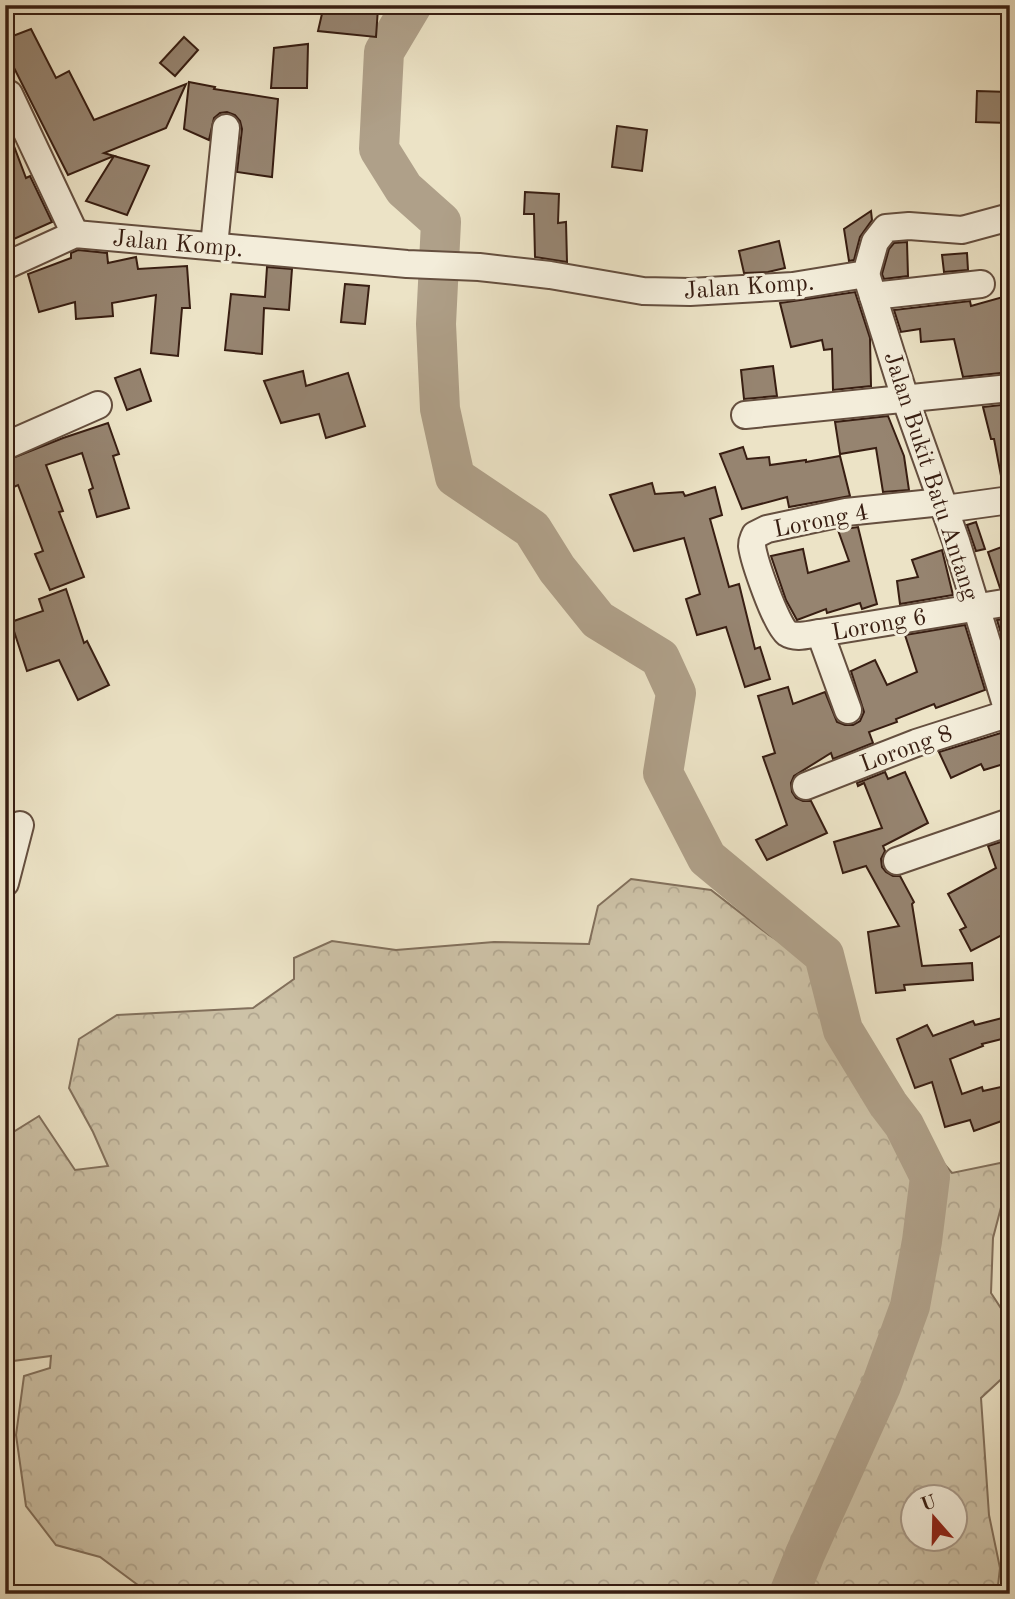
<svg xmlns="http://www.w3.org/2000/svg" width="1015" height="1599" font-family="'Old Standard TT',serif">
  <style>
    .forest { fill: url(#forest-crowns); stroke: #82705c; stroke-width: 2; fill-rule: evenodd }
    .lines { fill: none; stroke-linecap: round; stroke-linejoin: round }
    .river { stroke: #afa089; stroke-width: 40 }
    .building { fill: #968470; stroke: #381e12; stroke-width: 2 }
    .minor-casing { stroke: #654f3f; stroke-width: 30 }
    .minor { stroke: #f3edda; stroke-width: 26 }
    .labels { text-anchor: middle; stroke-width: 6; stroke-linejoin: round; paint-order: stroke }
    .street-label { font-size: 24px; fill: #381e12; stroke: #f3edda }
  </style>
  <defs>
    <pattern id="forest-crowns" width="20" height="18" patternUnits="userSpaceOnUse" patternTransform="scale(1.75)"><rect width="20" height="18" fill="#cdc2a7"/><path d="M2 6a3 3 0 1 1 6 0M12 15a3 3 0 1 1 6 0" fill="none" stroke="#b1a68f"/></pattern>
  </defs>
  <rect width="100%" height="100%" fill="#ece3c6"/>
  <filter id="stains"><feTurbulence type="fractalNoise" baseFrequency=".00286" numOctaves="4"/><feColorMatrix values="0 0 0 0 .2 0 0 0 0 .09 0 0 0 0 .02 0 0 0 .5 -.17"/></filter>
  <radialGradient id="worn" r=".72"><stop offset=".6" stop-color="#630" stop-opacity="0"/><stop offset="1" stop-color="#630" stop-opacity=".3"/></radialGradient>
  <path class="forest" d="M631,879L711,890L769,935L815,964L838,1040L952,1173L1000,1163L1010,1164V1173L993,1238L991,1293L1006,1316L1010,1330V1371L981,1398L989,1515L1000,1568L997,1594H198L195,1591L150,1594L100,1557L56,1545L26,1506L16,1435L24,1376L50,1368L51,1356L5,1362V1141L7,1136L39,1116L75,1170L108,1166L93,1132L69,1088L79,1039L117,1015L253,1008L294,979V958L332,941L396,950L494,942L589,944L598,906ZM914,1498H956V1540H914Z"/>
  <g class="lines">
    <path class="river" d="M412,5L384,52L379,149L404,189L441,222L436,324L440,409L455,477L532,529L557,569L598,620L660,658L676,693L663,773L707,858L824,955L843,1030L888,1104L904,1125L930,1177L922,1241L910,1306L881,1386L805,1554L789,1594"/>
  </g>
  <g class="building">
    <path d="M324,5H370L378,8L376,37L318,31Z"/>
    <path d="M31,29L56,78L69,71L94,120L186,84L166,128L104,153L114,156L68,175L5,50V39Z"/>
    <path d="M184,37L198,50L175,76L160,63Z"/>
    <path d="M308,44L307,88H271L274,48Z"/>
    <path d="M189,82L215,87L214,89L278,99L272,177L237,172L242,129L240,121L235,115L227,112L220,113L214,118L209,140L184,129Z"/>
    <path d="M977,91L1009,92L1008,123L976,122Z"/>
    <path d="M6,125L26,178L30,176L52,222L5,243Z"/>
    <path d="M617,126L647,130L642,171L612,167Z"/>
    <path d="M114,156L149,166L127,215L86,201Z"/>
    <path d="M525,192L559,194L558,223L566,222L567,262L535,257L534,214H524Z"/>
    <path d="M871,211L872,220L860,237L854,260L849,261L844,229Z"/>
    <path d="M779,241L785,268L768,272L744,273L739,251Z"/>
    <path d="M907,242L908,276L884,279L882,274L889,249L894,243Z"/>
    <path d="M78,250L107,253L108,263L136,257L138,269L187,266L190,308H182L178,356L151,353L156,295L112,303L113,316L76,319L75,302L39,312L28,274L71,258V253Z"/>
    <path d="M967,253L968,270L944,272L942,255Z"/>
    <path d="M267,267L292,269L289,310L264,308L262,354L225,350L231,294L265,297Z"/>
    <path d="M345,284L369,286L365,324L341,322Z"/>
    <path d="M855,292L870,338L871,386L833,390L832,349L824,350L822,340L791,347L780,303Z"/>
    <path d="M1010,295V372L963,377L954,339L921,342L920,329L901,332L894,310L970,301L971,306Z"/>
    <path d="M773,366L777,396L744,399L741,370Z"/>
    <path d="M140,369L151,401L127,410L115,378Z"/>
    <path d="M303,371L306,386L348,373L365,426L326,438L319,414L281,423L264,381Z"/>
    <path d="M1010,404V475L1001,476L994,439H991L983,407Z"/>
    <path d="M888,416L904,456L909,490L883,492L876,448L840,454L835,422Z"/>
    <path d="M108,423L119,454L113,456L129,508L97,517L89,490L93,488L82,453L46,465L63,511L59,512L84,577L50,590L35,554L43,551L18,485L5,491V461L63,438Z"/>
    <path d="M743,447L747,459L769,457L770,465L806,460V462L840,456L850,496L789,507L787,497L742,509L720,454Z"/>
    <path d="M652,483L655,494L683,492L685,496L715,487L722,515L710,519L729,587L739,584L755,649L760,647L770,679L745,687L726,627L697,635L686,599L700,594L684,538L634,551L610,495Z"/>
    <path d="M976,522L985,549L976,551L967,525Z"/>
    <path d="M858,527L877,604L862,609L860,603L827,613L826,609L797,620L786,600L771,556L803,549L808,573L849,561L838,530Z"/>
    <path d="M1010,544V587L1000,588L988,552Z"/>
    <path d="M942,550L953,595L900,604L897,581L918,577L912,560Z"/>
    <path d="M66,589L84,643L87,641L109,685L78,700L59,660L27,671L11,622L43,611L39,599Z"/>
    <path d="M1010,618V663L997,620Z"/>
    <path d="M965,625L985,690L936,708L934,704L896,719L897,722L869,732L873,743L833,759L831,753L794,776L791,783L792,792L796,798L803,801H811L827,833L767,860L756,840L787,825L763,757L775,753L758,696L788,687L793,704L825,692L837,722L845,725H853L860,721L864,712L851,671L875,660L887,685L917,672L905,635Z"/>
    <path d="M1004,732L1010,750V762L984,770L981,764L951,778L939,752Z"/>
    <path d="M885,772L888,779L905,772L928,823L883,846L885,851L881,859L882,867L886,872L893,876H900L914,902L912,904L922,966L972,963L973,980L904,985L905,990L876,993L868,932L899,926L866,866L843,873L834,842L882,828L864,783L858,786L857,783Z"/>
    <path d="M1010,839V931L971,951L960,930L966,927L948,894L996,868L988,846Z"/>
    <path d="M1010,1016V1037L982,1044L983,1046L950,1059L962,1094L982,1087L983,1091L1010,1085V1118L974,1131L970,1120L945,1127L932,1082L915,1088L897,1039L927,1025L933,1036L973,1021L975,1025Z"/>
  </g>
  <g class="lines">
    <g class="minor-casing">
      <g id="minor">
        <path d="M5,95L9,94L75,234"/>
        <path d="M214,246L226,128"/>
        <path d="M5,266L75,234L407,264L479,267L550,275L643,291L690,292L793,286L866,274L875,242L886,228L909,226L962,230L1010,217"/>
        <path d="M866,274L905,398L956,541L1010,718"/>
        <path d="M873,296L981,284"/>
        <path d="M745,415L1010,388"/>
        <path d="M5,446L98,405"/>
        <path d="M945,509L1010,500"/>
        <path d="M820,633C810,634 796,639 787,633C776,625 754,561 752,546C752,540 753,540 755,535L767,529L846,512L942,502"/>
        <path d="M848,710L820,633L1010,602"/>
        <path d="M806,786L916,743L1010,713"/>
        <path d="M897,861L1010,822"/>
        <path d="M5,883L20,825"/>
      </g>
    </g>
    <use href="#minor" class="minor"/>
  </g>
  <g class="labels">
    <g class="street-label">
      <text transform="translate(178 243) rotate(5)" y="8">Jalan Komp.</text>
      <text transform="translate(749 286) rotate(-4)" y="8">Jalan Komp.</text>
      <text transform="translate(932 476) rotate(72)" y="8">Jalan Bukit Batu Antang</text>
      <text transform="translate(821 520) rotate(-11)" y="8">Lorong 4</text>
      <text transform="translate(879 624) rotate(-10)" y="8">Lorong 6</text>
      <text transform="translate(906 748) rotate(-20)" y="8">Lorong 8</text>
    </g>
  </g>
  <rect width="1015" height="1599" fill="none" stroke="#ece3c6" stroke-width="28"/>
  <rect x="7" y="7" width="1001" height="1585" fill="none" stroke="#381e12" stroke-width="3.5"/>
  <rect x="14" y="14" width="987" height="1571" fill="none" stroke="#381e12" stroke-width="2"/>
  <g transform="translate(934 1518) rotate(340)"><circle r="33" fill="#f3edda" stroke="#a89a8a" stroke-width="2"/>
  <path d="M0-5L12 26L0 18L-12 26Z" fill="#8f2418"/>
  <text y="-10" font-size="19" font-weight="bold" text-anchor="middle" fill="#381e12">U</text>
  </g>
  <rect width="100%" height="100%" filter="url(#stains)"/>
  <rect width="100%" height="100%" fill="url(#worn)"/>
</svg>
